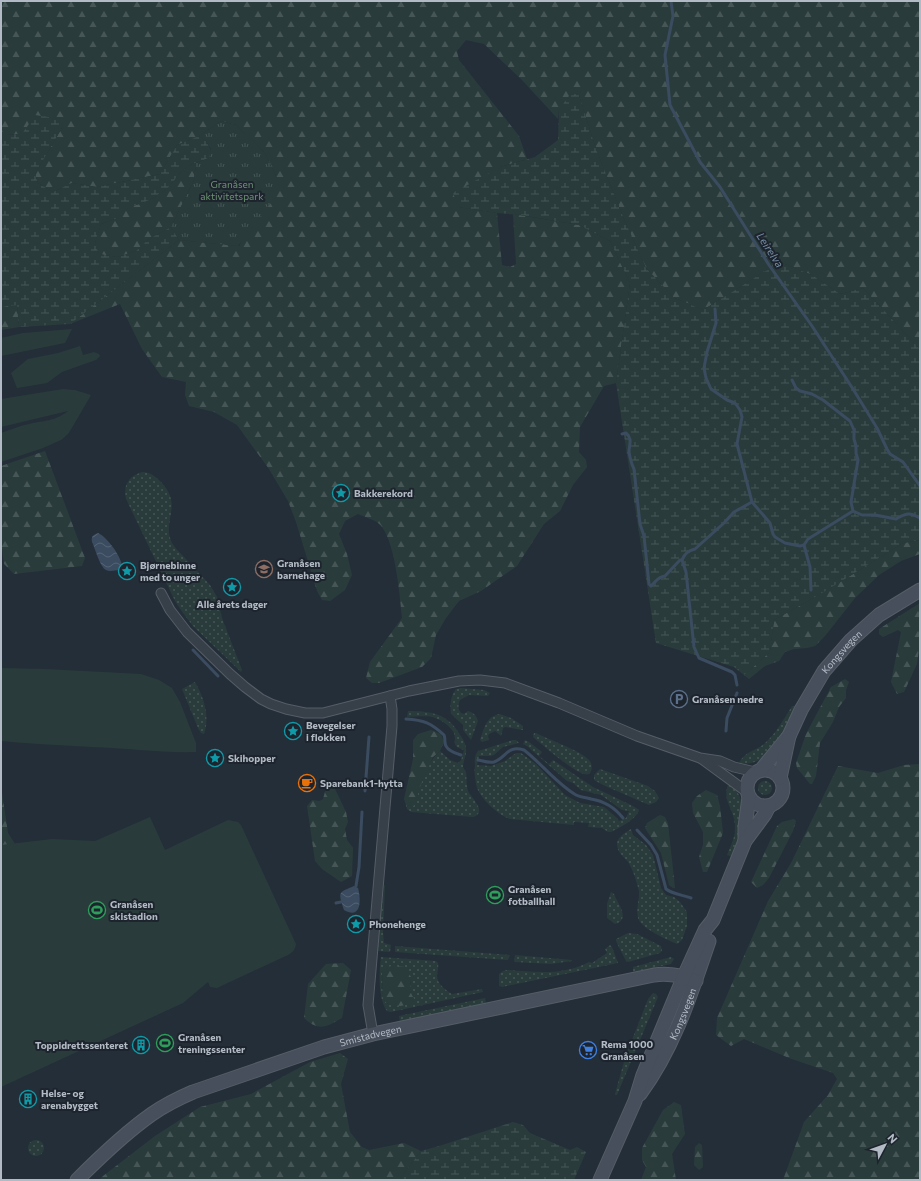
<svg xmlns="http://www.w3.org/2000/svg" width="921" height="1181" font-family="Commissioner,sans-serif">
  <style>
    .grass { fill: url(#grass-dots); fill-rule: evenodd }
    .forest { fill: url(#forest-firs) }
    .wetland { fill: url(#wetland-marsh) }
    .park { fill: url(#park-tufts) }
    .pitch { fill: #293c3b }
    .water { fill: url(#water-waves) }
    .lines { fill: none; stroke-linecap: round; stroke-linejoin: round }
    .stream { stroke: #3b4c60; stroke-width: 3 }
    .street-casing { stroke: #555d67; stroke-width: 11 }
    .secondary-casing { stroke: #555d67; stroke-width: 15 }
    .street { stroke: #373f49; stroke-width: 9 }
    .secondary { stroke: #464f5b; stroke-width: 13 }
    .labels { text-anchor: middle; stroke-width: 4; stroke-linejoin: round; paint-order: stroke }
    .park-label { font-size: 10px; fill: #6c9373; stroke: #1d242d }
    .poi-label { font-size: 10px; font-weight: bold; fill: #b2bac5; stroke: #1d242d; text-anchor: start }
    .street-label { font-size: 10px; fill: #b2bac5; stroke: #1d242d }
    .water-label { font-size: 11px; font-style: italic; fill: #768da6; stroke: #1d242d }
  </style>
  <defs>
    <pattern id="grass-dots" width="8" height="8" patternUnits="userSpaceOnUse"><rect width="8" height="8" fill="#293c3b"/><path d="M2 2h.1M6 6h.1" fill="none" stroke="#465656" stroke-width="1.8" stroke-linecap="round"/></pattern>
    <pattern id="forest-firs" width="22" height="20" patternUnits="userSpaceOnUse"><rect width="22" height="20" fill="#293c3b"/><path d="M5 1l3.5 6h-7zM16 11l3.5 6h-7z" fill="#465656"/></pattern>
    <pattern id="wetland-marsh" width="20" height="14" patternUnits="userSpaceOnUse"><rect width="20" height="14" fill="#293c3b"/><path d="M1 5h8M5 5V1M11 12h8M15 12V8" fill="none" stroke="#465656"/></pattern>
    <pattern id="park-tufts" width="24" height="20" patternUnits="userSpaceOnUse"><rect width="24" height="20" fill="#293c3b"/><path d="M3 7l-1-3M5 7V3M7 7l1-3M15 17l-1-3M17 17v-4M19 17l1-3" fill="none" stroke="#465656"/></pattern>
    <pattern id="water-waves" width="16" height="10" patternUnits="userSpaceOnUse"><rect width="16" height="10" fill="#3b4c60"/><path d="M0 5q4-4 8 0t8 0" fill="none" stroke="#556475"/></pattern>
  </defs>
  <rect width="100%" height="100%" fill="#242e38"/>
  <g class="grass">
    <path d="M142,472C150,472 155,476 161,482C184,506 161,521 172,543C175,548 180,553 184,557C193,566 201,575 210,585L217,597L222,618L242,670L241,672L193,626L183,613L175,601L126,499C123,486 128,476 142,472Z"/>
    <path d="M195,682C204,697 210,718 204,734L201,733L198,728L182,689Z"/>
    <path d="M461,688L484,690L490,693L488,696L469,695L460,700C458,705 458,709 461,713L464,714L468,711C474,713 476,715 478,721L471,740L463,730V725L451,714C450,705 450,697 456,689Z"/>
    <path d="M792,706L795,707C785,730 770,769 739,763C744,752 755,751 764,744C775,735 784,719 792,706Z"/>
    <path d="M408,711C430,711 448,713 460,735C463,739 466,744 466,749C467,755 463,761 463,767C464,769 465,770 466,772C467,778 466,785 468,791C472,799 488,812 473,817L411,812L407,809L406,805L413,806C417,801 417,796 418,791C421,779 430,759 440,751L450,760L458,763L461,760L464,750C450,746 457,742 454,733C451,727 442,720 435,718C429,715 414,717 407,717Z"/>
    <path d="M500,714L511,718L523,726V730L505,727L503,728L501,736L495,731L489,734L488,736L489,740L482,742L480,740C484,729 486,716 500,714Z"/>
    <path d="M534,733H536C549,740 580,750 589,760C594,765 592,777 584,774C571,770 545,747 533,737Z"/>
    <path d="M513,740H516L519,743L503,747L494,755L490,756H479L477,765L491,766L505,761L516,753H521L536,764L565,795L580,803L604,807L617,818L619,821L626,818L629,811L622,810L601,795L581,790L573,783L567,781L527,746L523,744L525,740L529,742L542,752L539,756L549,764L553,760L593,787L633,806L639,810C637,819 619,828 611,832H608L602,828L588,827L589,823L574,822V825L510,819C498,815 478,797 476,784C475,778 474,772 475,766C475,760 474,756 478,751Z"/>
    <path d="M600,769L648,786L655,791L659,798L656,802L649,805L603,785L594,780V775Z"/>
    <circle cx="765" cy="788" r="7"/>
    <path d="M729,782C735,788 741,796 742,804C744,821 738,842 733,857L727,855C731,845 736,836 735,825C734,808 721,801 729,782Z"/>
    <path d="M631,829L633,835L646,845L653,855L661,888L666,895L674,897L680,902L687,912V926L682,940L677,944C666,939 647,931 640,922C634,913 640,900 639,891C637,883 633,869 628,862C624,857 617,852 617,844C617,837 626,832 631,829Z"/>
    <path d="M385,885L383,933L384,943L391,945L390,952L378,951L384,886Z"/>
    <path d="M611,892L614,894C618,904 631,920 615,924L607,918V904Z"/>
    <path d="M628,933L637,934L661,946L662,951L660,953L628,962L626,961L616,941V939Z"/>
    <path d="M610,945L612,947L618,963L502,987L499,986V974L503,971L507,970C536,972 562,976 589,962L592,963L607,953L605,949Z"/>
    <path d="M395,946L510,955L508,960L395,952Z"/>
    <path d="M515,955L572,960V961L551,964L515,962L514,960Z"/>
    <path d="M381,957L436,961L438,963C439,968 437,972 437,977C438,985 446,990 452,994L482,989L483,992L391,1012L387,1011C378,999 379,971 381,957ZM382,971L411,977L410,991L414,999L388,1004L383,999Z"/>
    <path d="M671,957L674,959L671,964L633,972V967Z"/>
    <path d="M653,993L656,994L658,997L617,1095H615V1094L625,1058L648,999Z"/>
    <path d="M485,998L486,1004L400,1022L399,1016Z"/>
    <circle cx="36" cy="1148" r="8"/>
  </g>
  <g class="forest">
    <path d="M1,1H920V349L863,288L840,294L812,275L780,262L703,310L673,297L646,268L624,219L596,149L579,95L559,110L558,119L522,80L484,44L466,40L457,51L459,60L519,136L527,159L500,167L458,207L497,213L502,265L510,267L516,264L513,214L579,225L610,241L630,283L616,383L604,386L580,427L579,452L586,460L587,467L573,485L560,511L544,524L517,566L481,591L459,601L446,618L436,635L431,658L422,667L379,683H372L366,678L370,662L402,618C400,597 395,535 378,523C373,519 364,517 358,514L345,521L339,534L347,554L352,575L345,590L330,601L322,600L317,591L296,522L288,501L269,469L237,425L214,412L189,406L185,395L186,382L162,377L142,349L120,304L70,324L179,240L239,246L276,176L265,153L236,125L221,121L199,136L177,145L160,174L97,187L72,183L53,192L38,183L35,174L63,126L22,134L5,135L1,129Z"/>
    <path d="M196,163L194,180L171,227L149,239L136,251L117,257L99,254L95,243L101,224L118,218L125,209L150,200L168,188L180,173L190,165Z"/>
    <path d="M17,304L19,327L1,330V307Z"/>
    <path d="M45,451L85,558L82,566L14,574L4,564L1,541V466Z"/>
    <path d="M920,540V554L901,561L879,575L855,598L825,636L815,646L807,648L794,649L785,652L779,661L765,666L749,679L744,675L770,652L774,620L824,592L903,543Z"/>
    <path d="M920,603V642L917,664L904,692L897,694L891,682L901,632L898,630L883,637L879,634V629Z"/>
    <path d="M845,679L849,682L846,690V698L839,707L833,722L820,743L816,776L812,784H810L797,768L796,763L806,734L831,687Z"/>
    <path d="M431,730L441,734L444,742L440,751L433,757L419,789L416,803L413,806L406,805L404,799L413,759V740L418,734Z"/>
    <path d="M920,764V1180H783L804,1122L828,1095L837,1079L833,1073L789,1058L744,1039L731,1046L716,1035L717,1018L768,901L791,863L838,766L878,773L904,765Z"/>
    <path d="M1,786L8,833L27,863L1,894Z"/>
    <path d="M334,787L346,812L348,822L345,829L347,840L353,848L352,876L341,882L322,869L315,861L307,806L312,800L320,801L323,799L326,788Z"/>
    <path d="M706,790L717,795L720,806L723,833L707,872H703L699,857L703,845V832L693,813L692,803L697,796Z"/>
    <path d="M660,815L665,817L668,823L675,888H673L669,885L661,853L645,828L647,823Z"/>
    <path d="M794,819L796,821L793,831L769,878L763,885L757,888L751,882L777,826L782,822Z"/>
    <path d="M343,963L351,970L342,1018C326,1027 319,1032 304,1018L308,984L326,964Z"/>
    <path d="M391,966L405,967L411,977L410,991L414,999L412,1004L400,1006L388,1004L383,999L382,970Z"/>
    <path d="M340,1053L348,1059L341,1084L350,1132L362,1147L369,1150L404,1143L421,1151L399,1180H99L103,1176L155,1136L200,1107L251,1094L310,1062Z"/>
    <path d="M674,1102L681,1105L685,1134L672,1154L676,1180H641L646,1167L642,1160V1148L663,1110Z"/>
    <path d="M699,1143L702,1145L703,1167L699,1170L694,1165L695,1147Z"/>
  </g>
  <g class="wetland">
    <path d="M571,93L579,95L596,149L624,219L646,268L673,297L703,310L780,262L812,275L840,294L863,288L920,349V540L903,543L824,592L774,620L770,652L744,675L734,667L656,643L616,383L630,283L610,241L579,225L521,215L497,213L458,207L453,193L500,167L535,157L558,140L559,110Z"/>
    <path d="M35,115L55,118L63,126L35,174L38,183L53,192L72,183L97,187L160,174L177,145L199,136L206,141L211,150L209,158L190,165L180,173L168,188L150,200L126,209L118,218L101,224L95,243L99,254L117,257L136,251L149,239L171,227L179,240L70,324L19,327L17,305L1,307V129L6,135L22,134Z"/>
    <path d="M513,1122L523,1125L530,1133L570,1150L577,1147L586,1152L574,1180H399L421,1151L439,1146Z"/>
  </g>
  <path class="park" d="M221,121L236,125L265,153L276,176L271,203L238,246L179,240L171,227L194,180L196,163L209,158L211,149L206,141L199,136Z"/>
  <g class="pitch">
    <path d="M72,329L65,343L1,356V338L23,333Z"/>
    <path d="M80,346L83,355L94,352L99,354L100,356L96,360L62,372L47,383L17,388L11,373L28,359L58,353Z"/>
    <path d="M63,389L75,390L91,395L73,426L68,434L61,440L43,448L1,462V433C10,430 19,426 29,424C45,420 54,422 68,411L1,427V399Z"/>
    <path d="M1,668L45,669L141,674L159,680L172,688L180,702L196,743V752C161,753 127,748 92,747C62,745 32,744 1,741Z"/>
    <path d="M150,817L165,850L228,820L238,822L241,825L296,944C295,950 293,952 288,955L217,988L210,987L208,982L183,1003L1,1087V845L52,839L95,841Z"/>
  </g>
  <g class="water">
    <path d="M98,533C107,537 120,555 122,565L119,570C115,570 110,572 106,570C100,567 95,548 92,542C91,536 93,535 98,533Z"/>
    <path d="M354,886L358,888C361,899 362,920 344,910C338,891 338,893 354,886Z"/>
  </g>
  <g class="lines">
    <g class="stream">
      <path d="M671,1L673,16L665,55L670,105L700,162L720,187L769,265L812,326L853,389L877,428L887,449L890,454L903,462L920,486"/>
      <path d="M715,309L716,323L707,352L704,368L706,378L711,389L727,400L735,403L740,410L742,417L737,444L752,502L770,523L773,534L775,537L785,543L800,546L804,545L808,539L853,511L862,515H875L896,519C906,513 910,512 920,518"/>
      <path d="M792,380L796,388L800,391L812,394L823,400L850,421L854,430V439L856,446V453L858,460L851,502L853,511"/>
      <path d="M622,434L626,433C633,439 629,445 629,452C630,458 631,463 634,469L640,524L644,536L649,584L651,586C656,582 657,577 665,576L680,560H682C685,553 688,551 695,549L724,523L734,512L752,502"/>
      <path d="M804,545L810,567L811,590"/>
      <path d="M682,560L686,572L694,647L699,658L732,672L735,675L737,685"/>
      <path d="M193,650L218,676"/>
      <path d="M406,719C424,720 431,723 444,735C445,737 445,740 445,742C445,750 455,753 461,755"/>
      <path d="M726,731L727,718L737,693"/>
      <path d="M478,760C483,761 489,763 494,762C507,757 507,745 524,750C542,764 557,784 576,795C581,798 586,797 591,799C604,801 615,808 623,818"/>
      <path d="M365,791L369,737"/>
      <path d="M637,830L651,845L657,855L666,889C672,894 683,895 691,898"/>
      <path d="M356,886L359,867L362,812"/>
      <path d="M336,903L341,902"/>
    </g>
    <g class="street-casing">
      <g id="street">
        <path d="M161,593L170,610L187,632L230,674L245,687L261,699L271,704L286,709L305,713H323L409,691L459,681L480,680L505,683L559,703L637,736L700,758L720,761L734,767L755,772"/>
        <path d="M702,759L747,792"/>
        <path d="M373,1034L368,1005L392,726V709L390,696"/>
      </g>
    </g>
    <g class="secondary-casing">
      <g id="secondary">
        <circle cx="765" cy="788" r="18"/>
        <path id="s1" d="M761,770L789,736L801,710L824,671L851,640L879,615L920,590"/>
        <path d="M780,778L789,736"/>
        <path d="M745,841V827L749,797"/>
        <path id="s2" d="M640,1094C674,1048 691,994 709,941"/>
        <path id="s3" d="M77,1180C100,1157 125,1133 152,1114C165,1105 179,1098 193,1092L324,1047L373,1034L654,975C669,973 681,975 696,981"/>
        <path d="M600,1180L635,1101L643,1075L684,976L705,930L713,920L745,841L765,814L769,806"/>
      </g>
    </g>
    <use href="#street" class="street"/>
    <use href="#secondary" class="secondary"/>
  </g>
  <defs>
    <g id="sight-ring" transform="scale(0.9)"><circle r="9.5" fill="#1d242d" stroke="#0f9aa8" stroke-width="1.5"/><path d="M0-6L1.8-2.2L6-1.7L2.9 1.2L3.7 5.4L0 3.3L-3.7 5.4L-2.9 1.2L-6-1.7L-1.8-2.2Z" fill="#0f9aa8"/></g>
    <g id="school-ring" transform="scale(0.9)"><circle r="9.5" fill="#1d242d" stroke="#8d6e63" stroke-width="1.5"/><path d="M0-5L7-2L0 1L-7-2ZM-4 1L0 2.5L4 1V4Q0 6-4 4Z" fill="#8d6e63"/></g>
    <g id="parking-ring" transform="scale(0.9)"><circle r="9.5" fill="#1d242d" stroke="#5c6f8a" stroke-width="1.5"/><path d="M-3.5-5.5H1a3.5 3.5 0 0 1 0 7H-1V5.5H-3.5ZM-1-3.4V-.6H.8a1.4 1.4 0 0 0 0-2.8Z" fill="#5c6f8a"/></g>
    <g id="cafe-ring" transform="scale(0.9)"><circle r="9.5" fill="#1d242d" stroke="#e8710a" stroke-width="1.5"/><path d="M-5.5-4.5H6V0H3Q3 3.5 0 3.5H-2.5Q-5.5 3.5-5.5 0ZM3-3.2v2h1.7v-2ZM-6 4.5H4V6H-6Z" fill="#e8710a"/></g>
    <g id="stadium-ring" transform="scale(0.9)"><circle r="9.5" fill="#1d242d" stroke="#2e9e5b" stroke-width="1.5"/><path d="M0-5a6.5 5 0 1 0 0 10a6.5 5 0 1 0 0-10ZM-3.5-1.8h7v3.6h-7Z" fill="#2e9e5b"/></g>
    <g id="building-ring" transform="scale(0.9)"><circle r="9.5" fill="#1d242d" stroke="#0f9aa8" stroke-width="1.5"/><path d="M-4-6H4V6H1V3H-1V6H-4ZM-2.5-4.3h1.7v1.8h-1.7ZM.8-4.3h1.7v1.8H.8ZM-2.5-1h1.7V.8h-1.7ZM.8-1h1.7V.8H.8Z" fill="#0f9aa8"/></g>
    <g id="supermarket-ring" transform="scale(0.9)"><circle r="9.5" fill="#1d242d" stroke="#3f7fe0" stroke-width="1.5"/><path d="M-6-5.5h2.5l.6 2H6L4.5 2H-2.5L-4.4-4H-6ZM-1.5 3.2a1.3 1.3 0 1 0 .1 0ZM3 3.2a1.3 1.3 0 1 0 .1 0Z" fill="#3f7fe0"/></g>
  </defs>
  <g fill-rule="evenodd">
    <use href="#sight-ring" x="341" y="493"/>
    <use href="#school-ring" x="264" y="569"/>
    <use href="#sight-ring" x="127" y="571"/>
    <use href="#sight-ring" x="232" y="587"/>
    <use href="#parking-ring" x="679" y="699"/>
    <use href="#sight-ring" x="293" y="731"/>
    <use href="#sight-ring" x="215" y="758"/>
    <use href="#cafe-ring" x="307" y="783"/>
    <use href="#stadium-ring" x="495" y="895"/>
    <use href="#stadium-ring" x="97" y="910"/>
    <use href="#sight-ring" x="356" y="924"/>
    <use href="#stadium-ring" x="165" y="1043"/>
    <use href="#building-ring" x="141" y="1045"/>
    <use href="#supermarket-ring" x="588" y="1050"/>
    <use href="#building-ring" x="28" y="1099"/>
  </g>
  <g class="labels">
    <g class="park-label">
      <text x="232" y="188">Granåsen<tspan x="232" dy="12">aktivitetspark</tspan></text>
    </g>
    <g class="poi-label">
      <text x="354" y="497">Bakkerekord</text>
      <text x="277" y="567">Granåsen<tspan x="277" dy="12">barnehage</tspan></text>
      <text x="140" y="569">Bjørnebinne<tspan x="140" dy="12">med to unger</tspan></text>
      <text x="232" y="608" text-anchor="middle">Alle årets dager</text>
      <text x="692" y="703">Granåsen nedre</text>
      <text x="306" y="729">Bevegelser<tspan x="306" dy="12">i flokken</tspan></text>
      <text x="228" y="762">Skihopper</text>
      <text x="320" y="787">Sparebank1-hytta</text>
      <text x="508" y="893">Granåsen<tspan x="508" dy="12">fotballhall</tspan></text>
      <text x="110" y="908">Granåsen<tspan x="110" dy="12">skistadion</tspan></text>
      <text x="369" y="928">Phonehenge</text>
      <text x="178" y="1041">Granåsen<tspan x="178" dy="12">treningssenter</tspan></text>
      <text x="601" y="1048">Rema 1000<tspan x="601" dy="12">Granåsen</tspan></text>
      <text x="128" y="1049" text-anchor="end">Toppidrettssenteret</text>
      <text x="41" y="1097">Helse- og<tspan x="41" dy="12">arenabygget</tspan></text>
    </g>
    <g class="street-label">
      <text dy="4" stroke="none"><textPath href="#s1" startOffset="144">Kongsvegen</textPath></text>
      <text dy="4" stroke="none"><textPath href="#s2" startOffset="91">Kongsvegen</textPath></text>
      <text dy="4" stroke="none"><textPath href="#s3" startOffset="333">Smistadvegen</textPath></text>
    </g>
    <g class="water-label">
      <text transform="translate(770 250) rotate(57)" y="4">Leirelva</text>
    </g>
  </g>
  <rect width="921" height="1181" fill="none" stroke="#b2bac5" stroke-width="4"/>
  <g transform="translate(885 1145) rotate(49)" stroke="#1d242d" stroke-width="3" paint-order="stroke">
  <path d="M0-3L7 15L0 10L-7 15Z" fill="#b2bac5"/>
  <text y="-6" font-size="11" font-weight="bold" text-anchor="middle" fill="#b2bac5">N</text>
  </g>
</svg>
